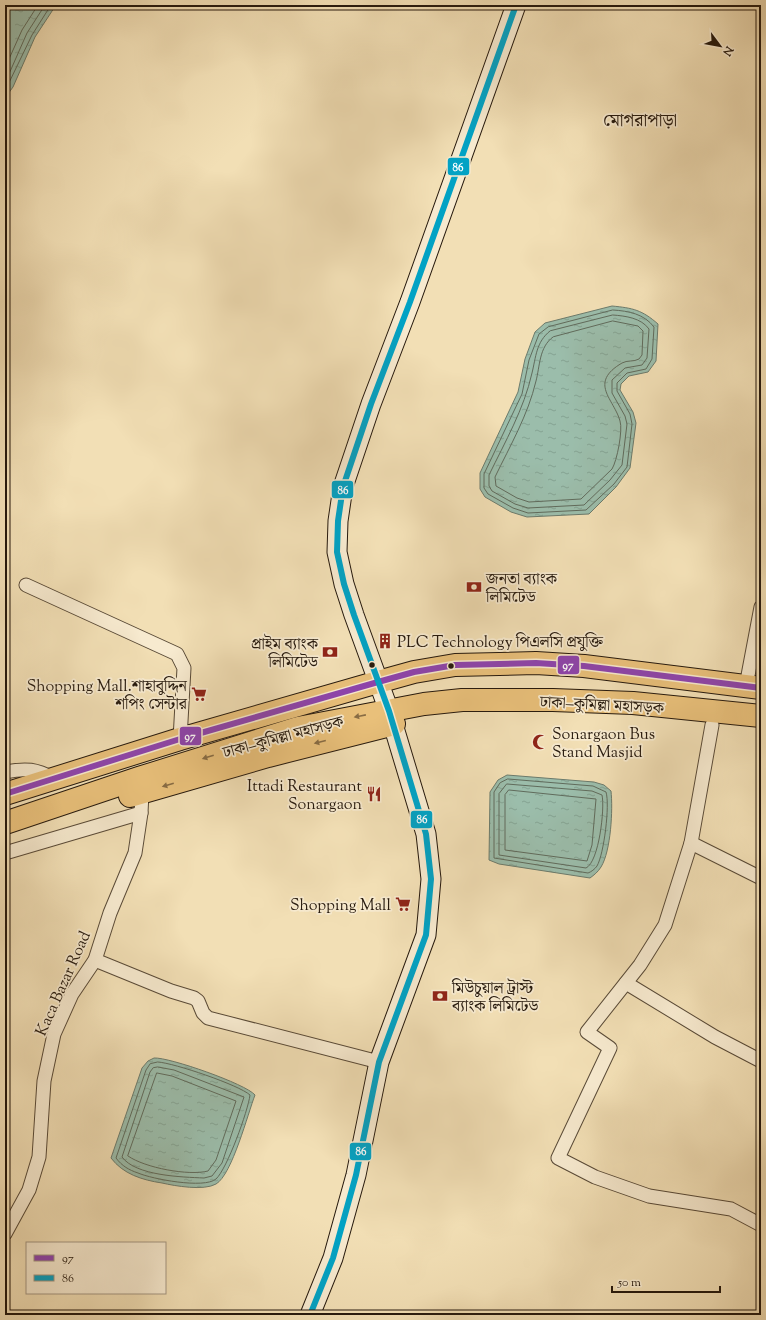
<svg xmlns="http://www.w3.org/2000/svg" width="766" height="1320" font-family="'Sorts Mill Goudy','Noto Serif Bengali',serif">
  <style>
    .water { fill: url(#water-ripples); stroke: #6c7b6c }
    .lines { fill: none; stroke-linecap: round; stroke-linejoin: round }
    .shore { stroke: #606b5c; stroke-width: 1 }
    .minor-casing { stroke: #594a37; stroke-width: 15 }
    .secondary-casing { stroke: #26190d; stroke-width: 21 }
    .trunk-casing { stroke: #26190d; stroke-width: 24 }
    .minor { stroke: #f7eacf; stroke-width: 13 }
    .secondary { stroke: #f7eacf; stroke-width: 19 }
    .trunk { stroke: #e9c07a; stroke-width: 22 }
    .bus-1-casing { stroke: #f7eacf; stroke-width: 9 }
    .bus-2-casing { stroke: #f7eacf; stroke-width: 9 }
    .bus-1 { stroke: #8e44ad; stroke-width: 6 }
    .bus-2 { stroke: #02a2c4; stroke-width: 6 }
    .oneway { fill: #886c44 }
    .bus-dot { fill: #26190d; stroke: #f7eacf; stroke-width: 1.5 }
    .labels { text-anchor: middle; stroke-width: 3.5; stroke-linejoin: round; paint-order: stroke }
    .poi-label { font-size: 16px; fill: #26190d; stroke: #f7eacf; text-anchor: start }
    .street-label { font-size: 16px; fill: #26190d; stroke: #f7eacf }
    .quarter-label { font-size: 18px; fill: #26190d; stroke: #f7eacf }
    .line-badge { stroke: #f7eacf; stroke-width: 1.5 }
    .badge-label { font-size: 11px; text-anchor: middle; font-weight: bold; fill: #fff }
  </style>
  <defs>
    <pattern id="water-ripples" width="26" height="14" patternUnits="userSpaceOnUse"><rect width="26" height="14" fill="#9bbdab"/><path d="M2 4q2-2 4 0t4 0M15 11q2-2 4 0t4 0" fill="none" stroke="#85a292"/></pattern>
  </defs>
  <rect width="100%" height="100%" fill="#f2dfb5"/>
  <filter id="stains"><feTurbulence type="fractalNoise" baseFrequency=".005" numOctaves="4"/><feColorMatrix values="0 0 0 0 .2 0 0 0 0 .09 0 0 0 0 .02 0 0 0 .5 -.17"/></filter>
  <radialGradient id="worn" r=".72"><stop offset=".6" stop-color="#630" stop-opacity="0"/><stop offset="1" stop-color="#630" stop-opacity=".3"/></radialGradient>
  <g class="water">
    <path d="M5,5H56L35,37L13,87L5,98Z"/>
    <path d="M612,306C633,308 642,310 658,324L656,361L648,372L629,376L621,384L620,390L633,412L636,423L630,468L616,487L589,514L527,517L511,512L485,497L480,489V473L518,392L525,359L535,332L545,323Z"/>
    <path d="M507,775L594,782L604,785L611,791C613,809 611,851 601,867C598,872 594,875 590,878L499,864L489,860L490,792L498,780Z"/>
    <path d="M154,1058C169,1057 246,1084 255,1095C248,1113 232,1175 216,1184C204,1191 175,1186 162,1183C142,1180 123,1174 111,1158L142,1068L148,1061Z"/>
  </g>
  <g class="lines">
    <g class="shore">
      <path d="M5,68L22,30L38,5"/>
      <path d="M5,83L27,33L45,5"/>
      <path d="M5,91L32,35L51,5"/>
      <path d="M613,310C629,311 644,314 654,327L652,359L646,369L627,373L617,383V391L630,414L632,424L627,467L614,484L586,510L528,513L513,508L488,494L484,488V474L522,394L529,360L539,334L548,327Z"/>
      <path d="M613,315C626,316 641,318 649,329L647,358L642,365L625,368L612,380V393L625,416L627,424L622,465L610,480L584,505L528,508L515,504L492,491L489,486V475C505,442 524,409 532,373C536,357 536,342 550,331Z"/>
      <path d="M613,321L638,326L643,331L642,355L639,359C634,362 627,360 622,363C588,383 614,399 620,421C623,430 617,461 612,469L581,499L529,502L517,498L496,486L495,477C510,446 528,415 536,381C540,366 539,347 553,337Z"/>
      <path d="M508,779L593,786L606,792C610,805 604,854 597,866C595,869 591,872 588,873L494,858V792L500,783Z"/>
      <path d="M507,784L592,791L602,795C605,808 599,862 586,868L499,855V794Z"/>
      <path d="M509,790L596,799L592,845L587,861L505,850V795Z"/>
      <path d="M158,1062C174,1063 239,1085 250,1095C248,1111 227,1169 216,1179C204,1189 152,1179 138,1173C129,1170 122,1166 116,1158L146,1070L150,1064Z"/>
      <path d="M158,1067L174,1070L244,1097L222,1163L212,1176L204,1178C182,1177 136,1176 122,1157L150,1072L153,1068Z"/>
      <path d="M157,1073L172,1076L236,1101L216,1160L208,1171C189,1176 145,1168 128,1156Z"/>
    </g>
    <g class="minor-casing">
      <g id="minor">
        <path d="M26,585L177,654L184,668L180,739"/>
        <path d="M746,686L761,607"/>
        <path d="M712,725L691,843L665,925L640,965L587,1032L610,1048L558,1158L595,1177L649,1196L731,1209L761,1225"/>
        <path d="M5,772C27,768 35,769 55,779"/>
        <path d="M691,843L761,878"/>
        <path d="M5,853L141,813"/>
        <path d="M95,960L171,991L194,998L198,1001L203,1013L208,1018L379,1062"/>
        <path d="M626,983L715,1037L761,1061"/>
        <path d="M5,1234L29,1190L39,1157L44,1081L54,1034L72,994L95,960L110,913L135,853L141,813L142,793"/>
      </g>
    </g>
    <g class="secondary-casing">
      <path id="secondary" d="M310,1315L333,1258L356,1175L379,1062L426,935L431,879L426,834L389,711L354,615L344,584L337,552L338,521L343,487L371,404L410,302L516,5"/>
    </g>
    <g class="trunk-casing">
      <g id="trunk">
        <path d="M5,794L180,739L378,682L414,672L455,665L536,663L584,666L761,688"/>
        <path d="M130,796L268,756L394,724"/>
        <path d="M5,823L139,778L298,728L424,704L462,700H553L633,703L761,716"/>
      </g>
    </g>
    <use href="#minor" class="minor"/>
    <use href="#secondary" class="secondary"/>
    <use href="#trunk" class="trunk"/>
    <g class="bus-1-casing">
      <path id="bus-1" d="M5,794L180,739L378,682L414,672L455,665L536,663L584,666L761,688"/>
    </g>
    <g class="bus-2-casing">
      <path id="bus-2" d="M310,1315L333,1258L356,1175L379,1062L426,935L431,879L426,834L389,711L354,615L344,584L337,552L338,521L343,487L371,404L410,302L516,5"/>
    </g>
    <use href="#bus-1" class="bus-1"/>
    <use href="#bus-2" class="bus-2"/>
  </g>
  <defs><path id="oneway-solid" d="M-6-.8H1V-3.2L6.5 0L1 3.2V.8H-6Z"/></defs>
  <g class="oneway">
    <use href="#oneway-solid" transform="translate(360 716) rotate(169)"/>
    <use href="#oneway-solid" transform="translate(320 742) rotate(166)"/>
    <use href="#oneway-solid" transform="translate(208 757) rotate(163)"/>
    <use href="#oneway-solid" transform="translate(168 785) rotate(164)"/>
  </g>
  <defs>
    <g id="bank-bare" transform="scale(1.2)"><path d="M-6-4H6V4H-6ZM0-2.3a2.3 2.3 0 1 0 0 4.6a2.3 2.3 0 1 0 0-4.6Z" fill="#8f2418" stroke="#f7eacf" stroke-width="2.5" paint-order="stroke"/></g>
    <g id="building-bare" transform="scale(1.2)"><path d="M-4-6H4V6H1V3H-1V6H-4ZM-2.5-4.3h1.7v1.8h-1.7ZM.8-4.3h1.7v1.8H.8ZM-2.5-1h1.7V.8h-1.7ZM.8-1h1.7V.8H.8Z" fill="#8f2418" stroke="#f7eacf" stroke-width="2.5" paint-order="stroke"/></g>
    <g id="supermarket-bare" transform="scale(1.2)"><path d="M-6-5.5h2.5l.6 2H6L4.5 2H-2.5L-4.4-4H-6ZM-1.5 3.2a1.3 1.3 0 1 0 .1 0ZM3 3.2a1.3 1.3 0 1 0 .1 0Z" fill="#8f2418" stroke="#f7eacf" stroke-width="2.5" paint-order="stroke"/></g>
    <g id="mosque-bare" transform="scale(1.2)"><path d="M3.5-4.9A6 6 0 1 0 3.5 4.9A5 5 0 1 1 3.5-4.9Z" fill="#8f2418" stroke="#f7eacf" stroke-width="2.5" paint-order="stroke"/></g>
    <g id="restaurant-bare" transform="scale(1.2)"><path d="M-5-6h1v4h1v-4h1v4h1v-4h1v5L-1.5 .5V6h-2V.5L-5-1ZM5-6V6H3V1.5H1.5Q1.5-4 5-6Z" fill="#8f2418" stroke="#f7eacf" stroke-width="2.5" paint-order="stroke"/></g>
  </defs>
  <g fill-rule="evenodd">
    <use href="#bank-bare" x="474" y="587"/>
    <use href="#building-bare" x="385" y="641"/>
    <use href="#bank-bare" x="330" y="652"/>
    <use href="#supermarket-bare" x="199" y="694"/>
    <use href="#mosque-bare" x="540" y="742"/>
    <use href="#restaurant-bare" x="374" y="794"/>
    <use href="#supermarket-bare" x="403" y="904"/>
    <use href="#bank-bare" x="440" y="996"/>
  </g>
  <g class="bus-dot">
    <circle cx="372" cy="665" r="3.5"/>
    <circle cx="451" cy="666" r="3.5"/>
  </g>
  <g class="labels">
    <g class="poi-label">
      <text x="486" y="584">জনতা ব্যাংক<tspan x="486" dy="18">লিমিটেড</tspan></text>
      <text x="397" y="647">PLC Technology পিএলসি প্রযুক্তি</text>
      <text x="318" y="649" text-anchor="end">প্রাইম ব্যাংক<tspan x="318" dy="18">লিমিটেড</tspan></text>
      <text x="187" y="691" text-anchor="end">Shopping Mall.শাহাবুদ্দিন<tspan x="187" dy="18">শপিং সেন্টার</tspan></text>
      <text x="552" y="739">Sonargaon Bus<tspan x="552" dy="18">Stand Masjid</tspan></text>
      <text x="362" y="791" text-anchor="end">Ittadi Restaurant<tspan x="362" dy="18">Sonargaon</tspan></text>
      <text x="391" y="910" text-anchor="end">Shopping Mall</text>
      <text x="452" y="993">মিউচুয়াল ট্রাস্ট<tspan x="452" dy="18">ব্যাংক লিমিটেড</tspan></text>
    </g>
    <g class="street-label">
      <text transform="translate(602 704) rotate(3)" y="6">ঢাকা–কুমিল্লা মহাসড়ক</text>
      <text transform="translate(283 736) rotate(-15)" y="6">ঢাকা–কুমিল্লা মহাসড়ক</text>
      <text transform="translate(62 983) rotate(-66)" y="6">Kaca Bazar Road</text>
    </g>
    <g class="quarter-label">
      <text x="640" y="126">মোগরাপাড়া</text>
    </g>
  </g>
  <g class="line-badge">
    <rect x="447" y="157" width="23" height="19" rx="4" fill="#02a2c4"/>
    <rect x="331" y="480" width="23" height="19" rx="4" fill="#02a2c4"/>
    <rect x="557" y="655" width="23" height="20" rx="4" fill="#8e44ad"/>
    <rect x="179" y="726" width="23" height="20" rx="4" fill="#8e44ad"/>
    <rect x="410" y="810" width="23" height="19" rx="4" fill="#02a2c4"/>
    <rect x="349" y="1142" width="23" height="19" rx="4" fill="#02a2c4"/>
  </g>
  <g class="badge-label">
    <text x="458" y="171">86</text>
    <text x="343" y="494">86</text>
    <text x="568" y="669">97</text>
    <text x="190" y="740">97</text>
    <text x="422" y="823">86</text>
    <text x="361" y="1155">86</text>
  </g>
  <rect width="766" height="1320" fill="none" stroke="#f2dfb5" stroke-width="20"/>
  <rect x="6" y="6" width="754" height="1308" fill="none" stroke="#26190d" stroke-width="2"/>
  <rect x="10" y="10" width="746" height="1300" fill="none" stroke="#26190d"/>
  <rect x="26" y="1242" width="140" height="52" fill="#f7eacf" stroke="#a39681"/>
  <rect x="34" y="1255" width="20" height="6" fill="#8e44ad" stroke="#a39681"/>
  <text x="62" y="1262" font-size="12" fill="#26190d">97</text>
  <rect x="34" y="1275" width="20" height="6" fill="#02a2c4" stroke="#a39681"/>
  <text x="62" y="1282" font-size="12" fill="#26190d">86</text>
  <g transform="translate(720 46) rotate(122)" stroke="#f7eacf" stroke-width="3" paint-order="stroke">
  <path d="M0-3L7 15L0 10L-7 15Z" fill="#26190d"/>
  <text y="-6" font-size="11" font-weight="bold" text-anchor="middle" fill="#26190d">N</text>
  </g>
  <path d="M612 1286v6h108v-6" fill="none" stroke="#26190d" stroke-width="2"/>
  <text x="618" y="1286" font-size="12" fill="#26190d" stroke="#f7eacf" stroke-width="3" paint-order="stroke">50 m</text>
  <rect width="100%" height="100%" filter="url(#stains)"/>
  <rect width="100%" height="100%" fill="url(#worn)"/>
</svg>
